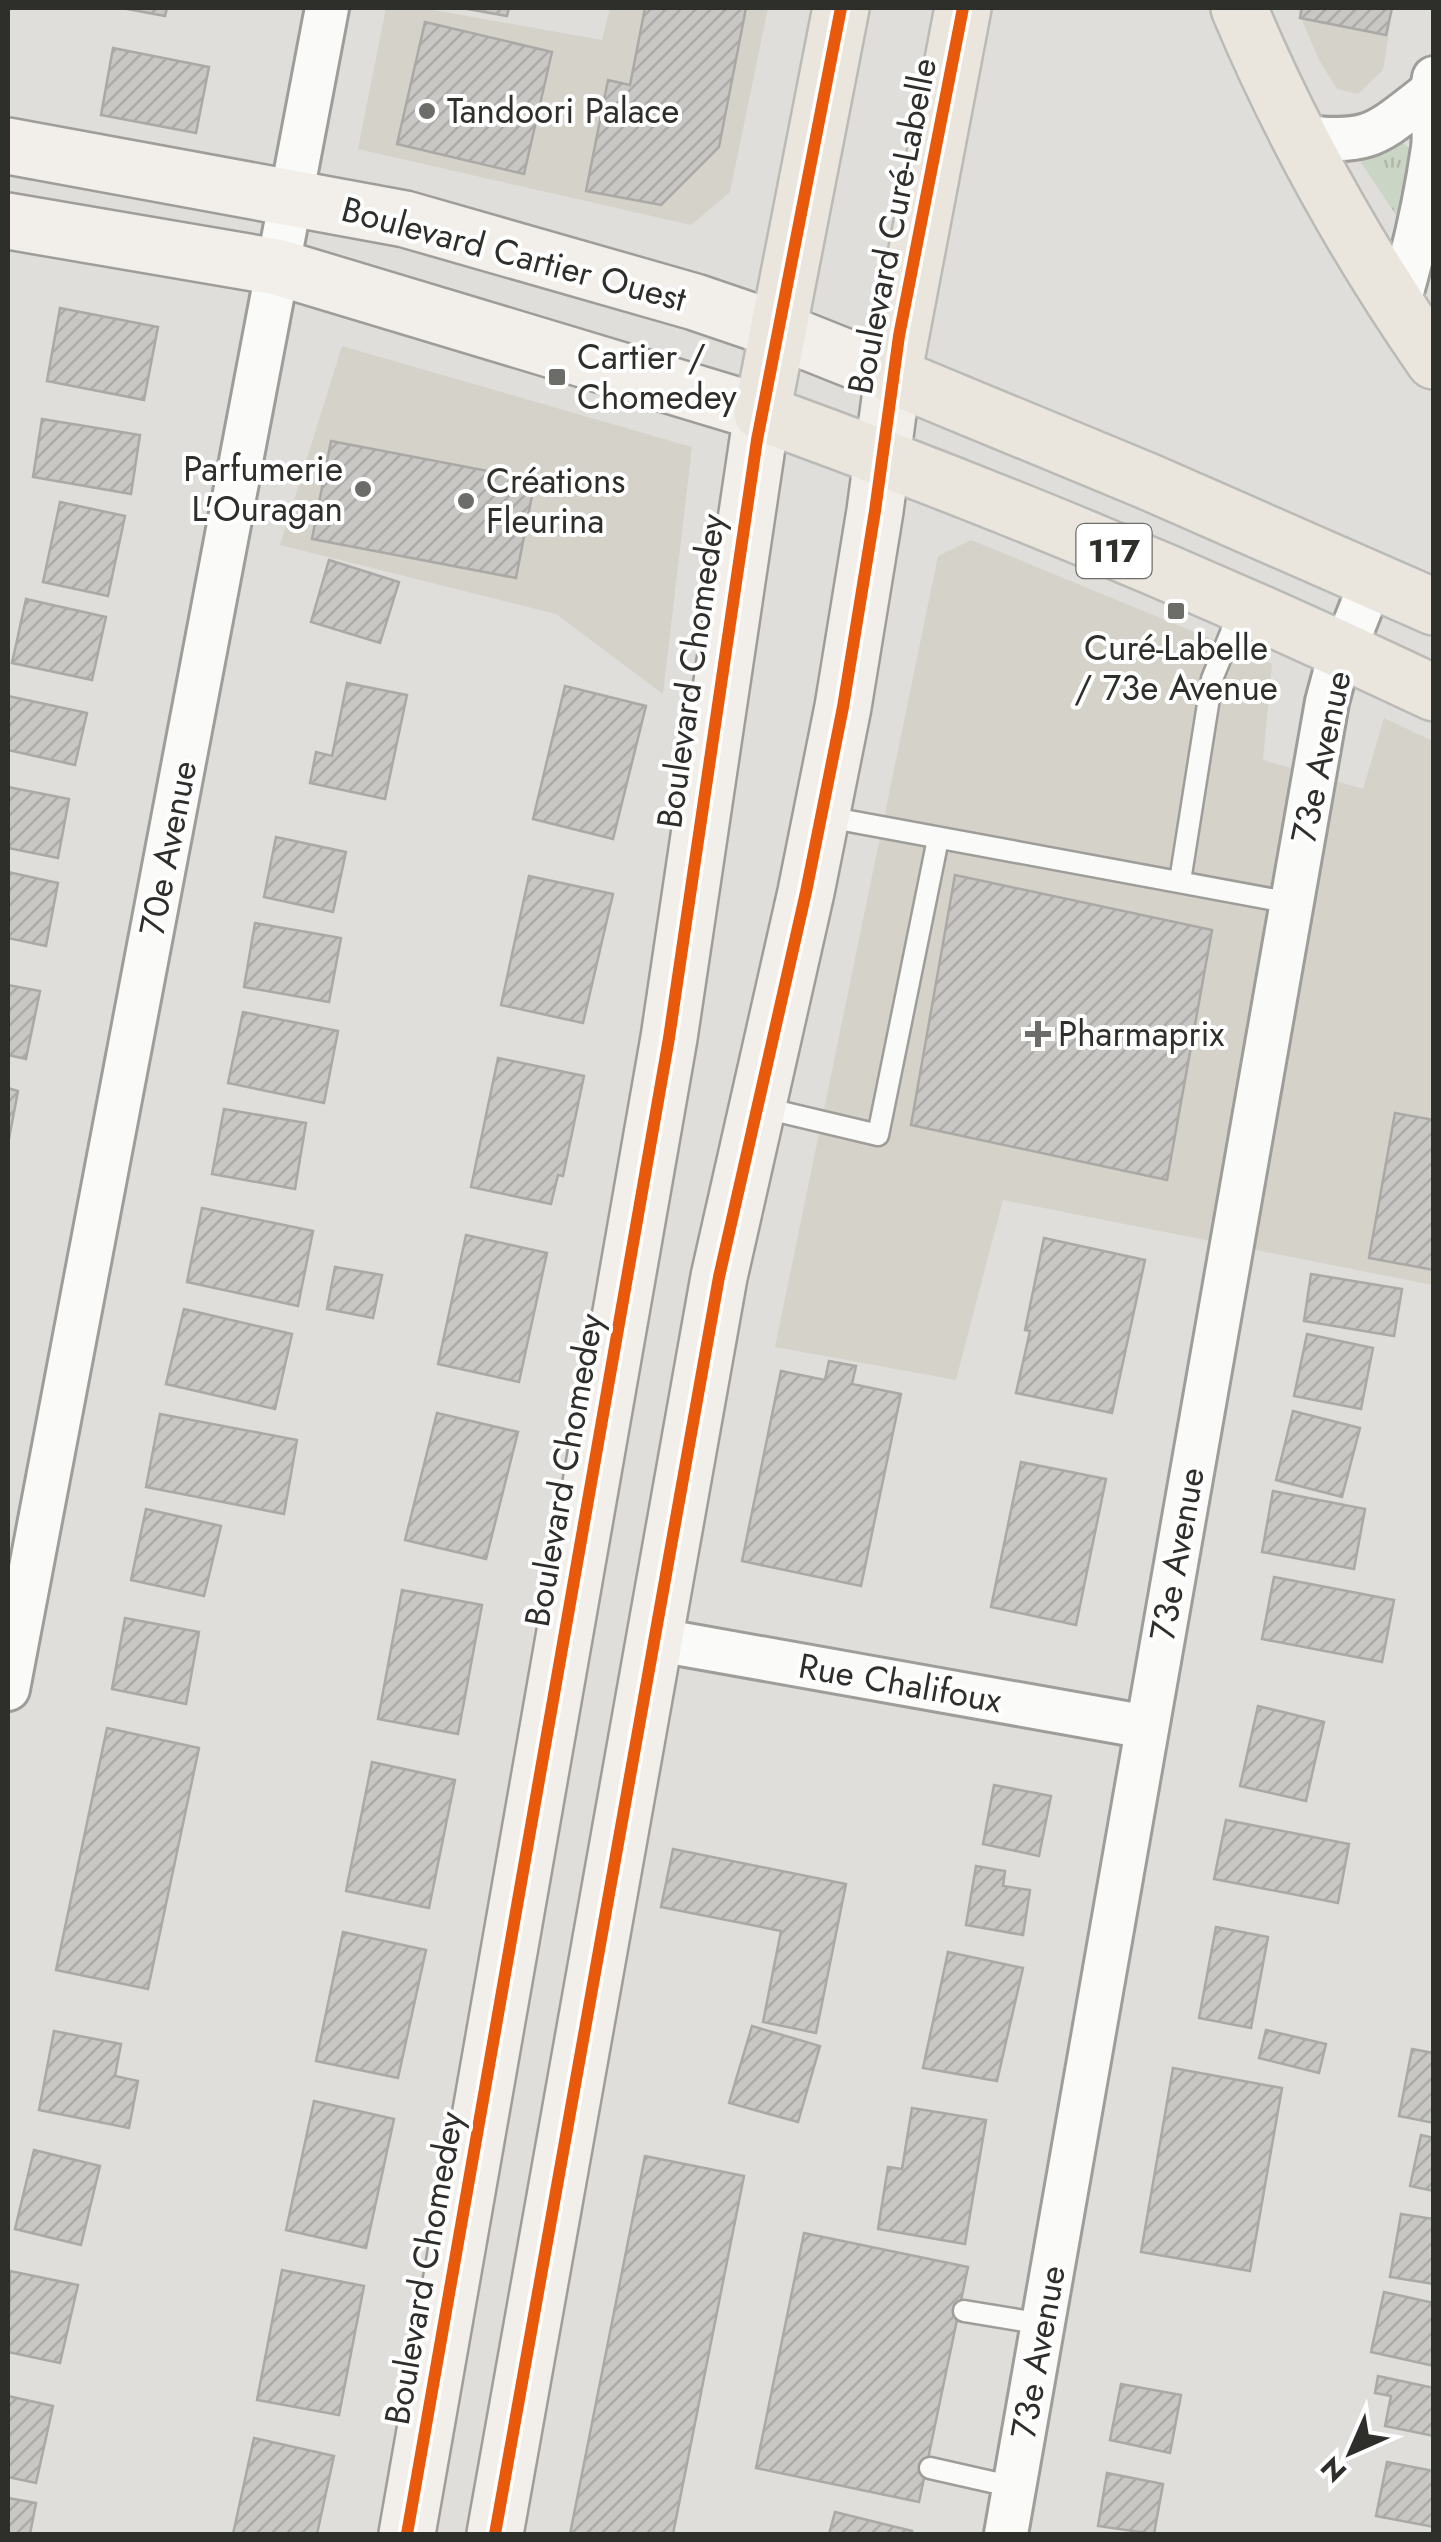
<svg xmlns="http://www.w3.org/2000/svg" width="1441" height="2542" font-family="Jost,sans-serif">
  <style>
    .built { fill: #d5d2c9 }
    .grass { fill: url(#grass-tufts) }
    .building { fill: url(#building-hatch); stroke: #aaa9a6; stroke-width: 2.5 }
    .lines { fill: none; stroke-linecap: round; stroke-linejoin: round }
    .lane-casing { stroke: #9e9d9a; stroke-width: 25 }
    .street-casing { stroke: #9e9d9a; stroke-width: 48 }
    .secondary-casing { stroke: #9e9d9a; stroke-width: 60 }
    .primary-casing { stroke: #babab7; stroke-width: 60 }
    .lane { stroke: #fafaf9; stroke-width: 20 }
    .street { stroke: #fafaf9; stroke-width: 42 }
    .secondary { stroke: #f2efeb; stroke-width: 55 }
    .primary { stroke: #eae5dd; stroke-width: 55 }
    .cycleway-casing { stroke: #fff; stroke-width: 19 }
    .cycleway { stroke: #e8590c; stroke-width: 12 }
    .poi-dot { fill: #6c6c68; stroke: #fff; stroke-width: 4 }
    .labels { text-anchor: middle; stroke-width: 8; stroke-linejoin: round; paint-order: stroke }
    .shield { fill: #fff; stroke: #6d6d6b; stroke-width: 2.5 }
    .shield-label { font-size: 32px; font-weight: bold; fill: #2e2e2b }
    .poi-label { font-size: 35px; fill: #2e2e2b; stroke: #fff; text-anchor: start }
    .street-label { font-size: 35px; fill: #2e2e2b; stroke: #fff }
  </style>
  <defs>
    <pattern id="grass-tufts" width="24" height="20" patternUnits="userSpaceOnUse" patternTransform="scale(2.5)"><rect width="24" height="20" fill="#cbd5c5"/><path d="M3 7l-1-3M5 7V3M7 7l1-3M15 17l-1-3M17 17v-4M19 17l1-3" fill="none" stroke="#afb7a9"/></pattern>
    <pattern id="building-hatch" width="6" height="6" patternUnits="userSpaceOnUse" patternTransform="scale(2.5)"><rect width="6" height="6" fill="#c8c7c4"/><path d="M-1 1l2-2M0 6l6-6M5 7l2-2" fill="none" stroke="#acaba9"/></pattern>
  </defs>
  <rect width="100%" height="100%" fill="#dfdeda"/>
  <g class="built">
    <path d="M386,8H422L602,40L610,8H768L730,192L691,225L358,149Z"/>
    <path d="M1297,8H1393L1383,70L1358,94L1337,89L1319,60Z"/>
    <path d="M342,346L692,447L663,694L556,614L280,545Z"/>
    <path d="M971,540L1272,664L1263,760L1363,789L1384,718L1433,741V1285L1003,1200L956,1380L775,1347L938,556Z"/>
  </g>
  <path class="grass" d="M1402,143L1410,148L1398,218L1360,161Z"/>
  <g class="building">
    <path d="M122,8H167L165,16Z"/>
    <path d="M462,8H509L507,16Z"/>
    <path d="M645,8H746L719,147L661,205L586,191L608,80L630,85Z"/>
    <path d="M1302,8H1392L1386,35L1300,18Z"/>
    <path d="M425,22L552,52L524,174L397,144Z"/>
    <path d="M113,48L209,67L196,133L101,115Z"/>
    <path d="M60,308L158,327L144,400L47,381Z"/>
    <path d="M42,419L140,435L131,494L33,477Z"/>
    <path d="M331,441L535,480L516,578L312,539Z"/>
    <path d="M60,502L125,516L108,596L43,582Z"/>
    <path d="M329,560L399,582L380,643L311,622Z"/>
    <path d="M26,599L106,617L92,680L12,663Z"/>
    <path d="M347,683L407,695L385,799L310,783L316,752L332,756Z"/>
    <path d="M565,686L646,706L613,839L533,819Z"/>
    <path d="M8,696L87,713L75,765L8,750Z"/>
    <path d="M8,787L69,799L58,858L8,848Z"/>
    <path d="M276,837L346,852L333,912L264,897Z"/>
    <path d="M8,872L58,883L46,946L8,938Z"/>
    <path d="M955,875L1212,930L1167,1180L911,1125Z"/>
    <path d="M529,876L613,894L583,1023L501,1005Z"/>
    <path d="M255,923L341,938L329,1002L244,987Z"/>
    <path d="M8,985L40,991L26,1059L8,1055Z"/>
    <path d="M243,1012L338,1031L324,1103L228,1083Z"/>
    <path d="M498,1058L584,1076L563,1176L558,1175L551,1204L471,1187Z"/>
    <path d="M8,1088L18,1091L8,1144Z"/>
    <path d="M224,1109L306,1123L295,1189L212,1174Z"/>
    <path d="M1395,1113L1434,1120V1270L1369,1258Z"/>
    <path d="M202,1208L313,1231L298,1306L187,1282Z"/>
    <path d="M466,1235L547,1253L519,1382L438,1364Z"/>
    <path d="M1044,1238L1145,1260L1112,1413L1016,1393L1030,1331L1025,1330Z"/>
    <path d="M335,1267L382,1275L373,1318L327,1309Z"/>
    <path d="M1311,1274L1402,1289L1394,1336L1304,1321Z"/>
    <path d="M184,1309L292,1334L275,1409L166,1384Z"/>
    <path d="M1307,1334L1373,1348L1361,1409L1294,1396Z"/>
    <path d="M829,1361L856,1366L852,1384L901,1394L861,1586L742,1561L781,1371L825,1380Z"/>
    <path d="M1293,1411L1360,1428L1342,1497L1276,1480Z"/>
    <path d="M437,1413L518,1432L486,1559L405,1540Z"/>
    <path d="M160,1414L297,1440L284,1514L146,1487Z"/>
    <path d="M1021,1462L1106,1479L1076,1625L991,1607Z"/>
    <path d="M1273,1491L1365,1509L1354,1569L1262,1552Z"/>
    <path d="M146,1509L221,1526L204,1596L131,1580Z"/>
    <path d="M1274,1577L1394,1600L1382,1662L1262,1639Z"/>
    <path d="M402,1590L482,1605L458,1734L378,1719Z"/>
    <path d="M125,1618L199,1632L186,1704L112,1689Z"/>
    <path d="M1258,1706L1324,1722L1306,1801L1240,1786Z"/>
    <path d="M107,1728L199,1748L148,1989L56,1970Z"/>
    <path d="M372,1762L455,1780L429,1908L346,1891Z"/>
    <path d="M994,1785L1051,1796L1039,1856L983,1844Z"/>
    <path d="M1226,1820L1349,1844L1338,1903L1214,1879Z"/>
    <path d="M673,1849L846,1884L816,2033L763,2022L781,1931L661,1907Z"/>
    <path d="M976,1866L1005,1871L1003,1886L1030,1890L1023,1935L966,1925Z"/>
    <path d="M1216,1927L1268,1937L1251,2028L1199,2018Z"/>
    <path d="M343,1932L426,1950L398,2078L316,2061Z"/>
    <path d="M948,1952L1023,1968L997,2081L923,2068Z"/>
    <path d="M752,2026L820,2046L798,2122L729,2103Z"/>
    <path d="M1266,2030L1326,2044L1319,2073L1259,2058Z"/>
    <path d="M54,2031L121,2044L115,2076L138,2081L129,2128L39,2110Z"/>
    <path d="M1412,2049L1434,2053V2123L1399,2116Z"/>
    <path d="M1173,2068L1282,2088L1250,2271L1141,2252Z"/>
    <path d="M314,2101L394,2119L366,2248L286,2230Z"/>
    <path d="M912,2108L986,2120L965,2244L878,2229L888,2167L902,2169Z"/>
    <path d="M1421,2135L1434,2138V2191L1410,2186Z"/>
    <path d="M34,2150L100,2166L81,2245L15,2229Z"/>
    <path d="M645,2156L744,2176L673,2534H570Z"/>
    <path d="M1401,2214L1434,2219V2284L1390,2277Z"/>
    <path d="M804,2233L968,2267L919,2502L756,2468Z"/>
    <path d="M282,2270L364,2286L339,2415L257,2400Z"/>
    <path d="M10,2271L78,2285L60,2363L8,2352Z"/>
    <path d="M1384,2292L1434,2303V2366L1371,2352Z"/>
    <path d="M1378,2376L1434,2388V2436L1385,2426L1391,2396L1375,2393Z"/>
    <path d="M1121,2384L1181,2395L1170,2453L1110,2440Z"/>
    <path d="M8,2396L53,2406L36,2483L8,2477Z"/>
    <path d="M254,2438L334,2456L317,2534H233Z"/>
    <path d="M1387,2462L1434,2471V2527L1376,2516Z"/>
    <path d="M1107,2473L1163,2484L1154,2534L1098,2526Z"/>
    <path d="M8,2498L36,2503L30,2534H8Z"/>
    <path d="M835,2512L912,2531L911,2534H829Z"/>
  </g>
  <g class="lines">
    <g class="lane-casing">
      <g id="lane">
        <path d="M822,816L1292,903"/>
        <path d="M1180,881L1212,679L1241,608"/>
        <path d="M760,1107L878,1135L938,839"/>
        <path d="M964,2311L1043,2324"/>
        <path d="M930,2468L1014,2487"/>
      </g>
    </g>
    <g class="street-casing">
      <g id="street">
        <path d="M1298,136C1371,145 1375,135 1431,92"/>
        <path d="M1397,309C1413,256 1425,203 1433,148C1436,125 1429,101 1434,78"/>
        <path d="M653,1639L1147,1727"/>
        <path d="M8,1689L327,8"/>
        <path d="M1006,2534L1327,702L1334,676L1372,580"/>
      </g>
    </g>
    <g class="secondary-casing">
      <g id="secondary">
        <path d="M8,146L405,219L695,302L780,331L893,376L875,511L843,707L806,892L719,1277L495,2534"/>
        <path d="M8,221L277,267L762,413L669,1038L407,2534"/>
      </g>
    </g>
    <g class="primary-casing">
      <g id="primary">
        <path d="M841,8L762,413C990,496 1215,589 1434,693"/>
        <path d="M963,8L893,376L1147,481L1434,607"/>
        <path d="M1239,8C1291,132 1357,250 1434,361"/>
      </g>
    </g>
    <use href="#lane" class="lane"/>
    <use href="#street" class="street"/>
    <use href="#secondary" class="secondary"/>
    <use href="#primary" class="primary"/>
    <g class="cycleway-casing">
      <g id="cycleway">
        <path d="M407,2534L669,1038L757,440L841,8"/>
        <path d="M495,2534L719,1277L806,892L843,707L875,511L899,336L963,8"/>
      </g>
    </g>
    <use href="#cycleway" class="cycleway"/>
  </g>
  <g class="poi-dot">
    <circle cx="427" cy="111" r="10"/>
    <rect x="547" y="367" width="20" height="20" rx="5"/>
    <circle cx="363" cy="489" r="10"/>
    <circle cx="466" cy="501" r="10"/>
    <rect x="1166" y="601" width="20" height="20" rx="5"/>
    <path d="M1033 1019h10v10h10v10h-10v10h-10v-10h-10v-10h10z"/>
  </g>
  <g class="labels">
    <rect class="shield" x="1076.5" y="524" width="75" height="54" rx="8"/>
    <g class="shield-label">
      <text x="1114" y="562">117</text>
    </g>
    <g class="poi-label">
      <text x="447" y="123">Tandoori Palace</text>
      <text x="577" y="369">Cartier /<tspan x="577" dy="40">Chomedey</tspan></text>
      <text x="343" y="481" text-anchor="end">Parfumerie<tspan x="343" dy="40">L'Ouragan</tspan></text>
      <text x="486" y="493">Créations<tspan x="486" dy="40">Fleurina</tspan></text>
      <text x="1176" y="660" text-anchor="middle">Curé-Labelle<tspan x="1176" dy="40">/ 73e Avenue</tspan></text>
      <text x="1058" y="1046">Pharmaprix</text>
    </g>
    <g class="street-label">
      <text transform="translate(892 226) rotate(-79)" y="12">Boulevard Curé-Labelle</text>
      <text transform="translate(514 254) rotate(15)" y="12">Boulevard Cartier Ouest</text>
      <text transform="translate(691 671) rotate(-82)" y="12">Boulevard Chomedey</text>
      <text transform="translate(1321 757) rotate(-78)" y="12">73e Avenue</text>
      <text transform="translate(168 848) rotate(-79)" y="12">70e Avenue</text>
      <text transform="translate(564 1470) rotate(-80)" y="12">Boulevard Chomedey</text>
      <text transform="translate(1177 1554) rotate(-80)" y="12">73e Avenue</text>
      <text transform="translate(900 1683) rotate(10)" y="12">Rue Chalifoux</text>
      <text transform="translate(424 2268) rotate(-80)" y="12">Boulevard Chomedey</text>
      <text transform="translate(1038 2352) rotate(-80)" y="12">73e Avenue</text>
    </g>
  </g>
  <rect width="1441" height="2542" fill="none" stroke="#2e2e2b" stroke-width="20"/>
  <g transform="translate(1351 2452) rotate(225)" stroke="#ffffff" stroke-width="8" paint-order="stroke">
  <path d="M0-8L18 38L0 25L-18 38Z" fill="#2e2e2b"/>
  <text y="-15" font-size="28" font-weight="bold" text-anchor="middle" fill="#2e2e2b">N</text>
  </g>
</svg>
